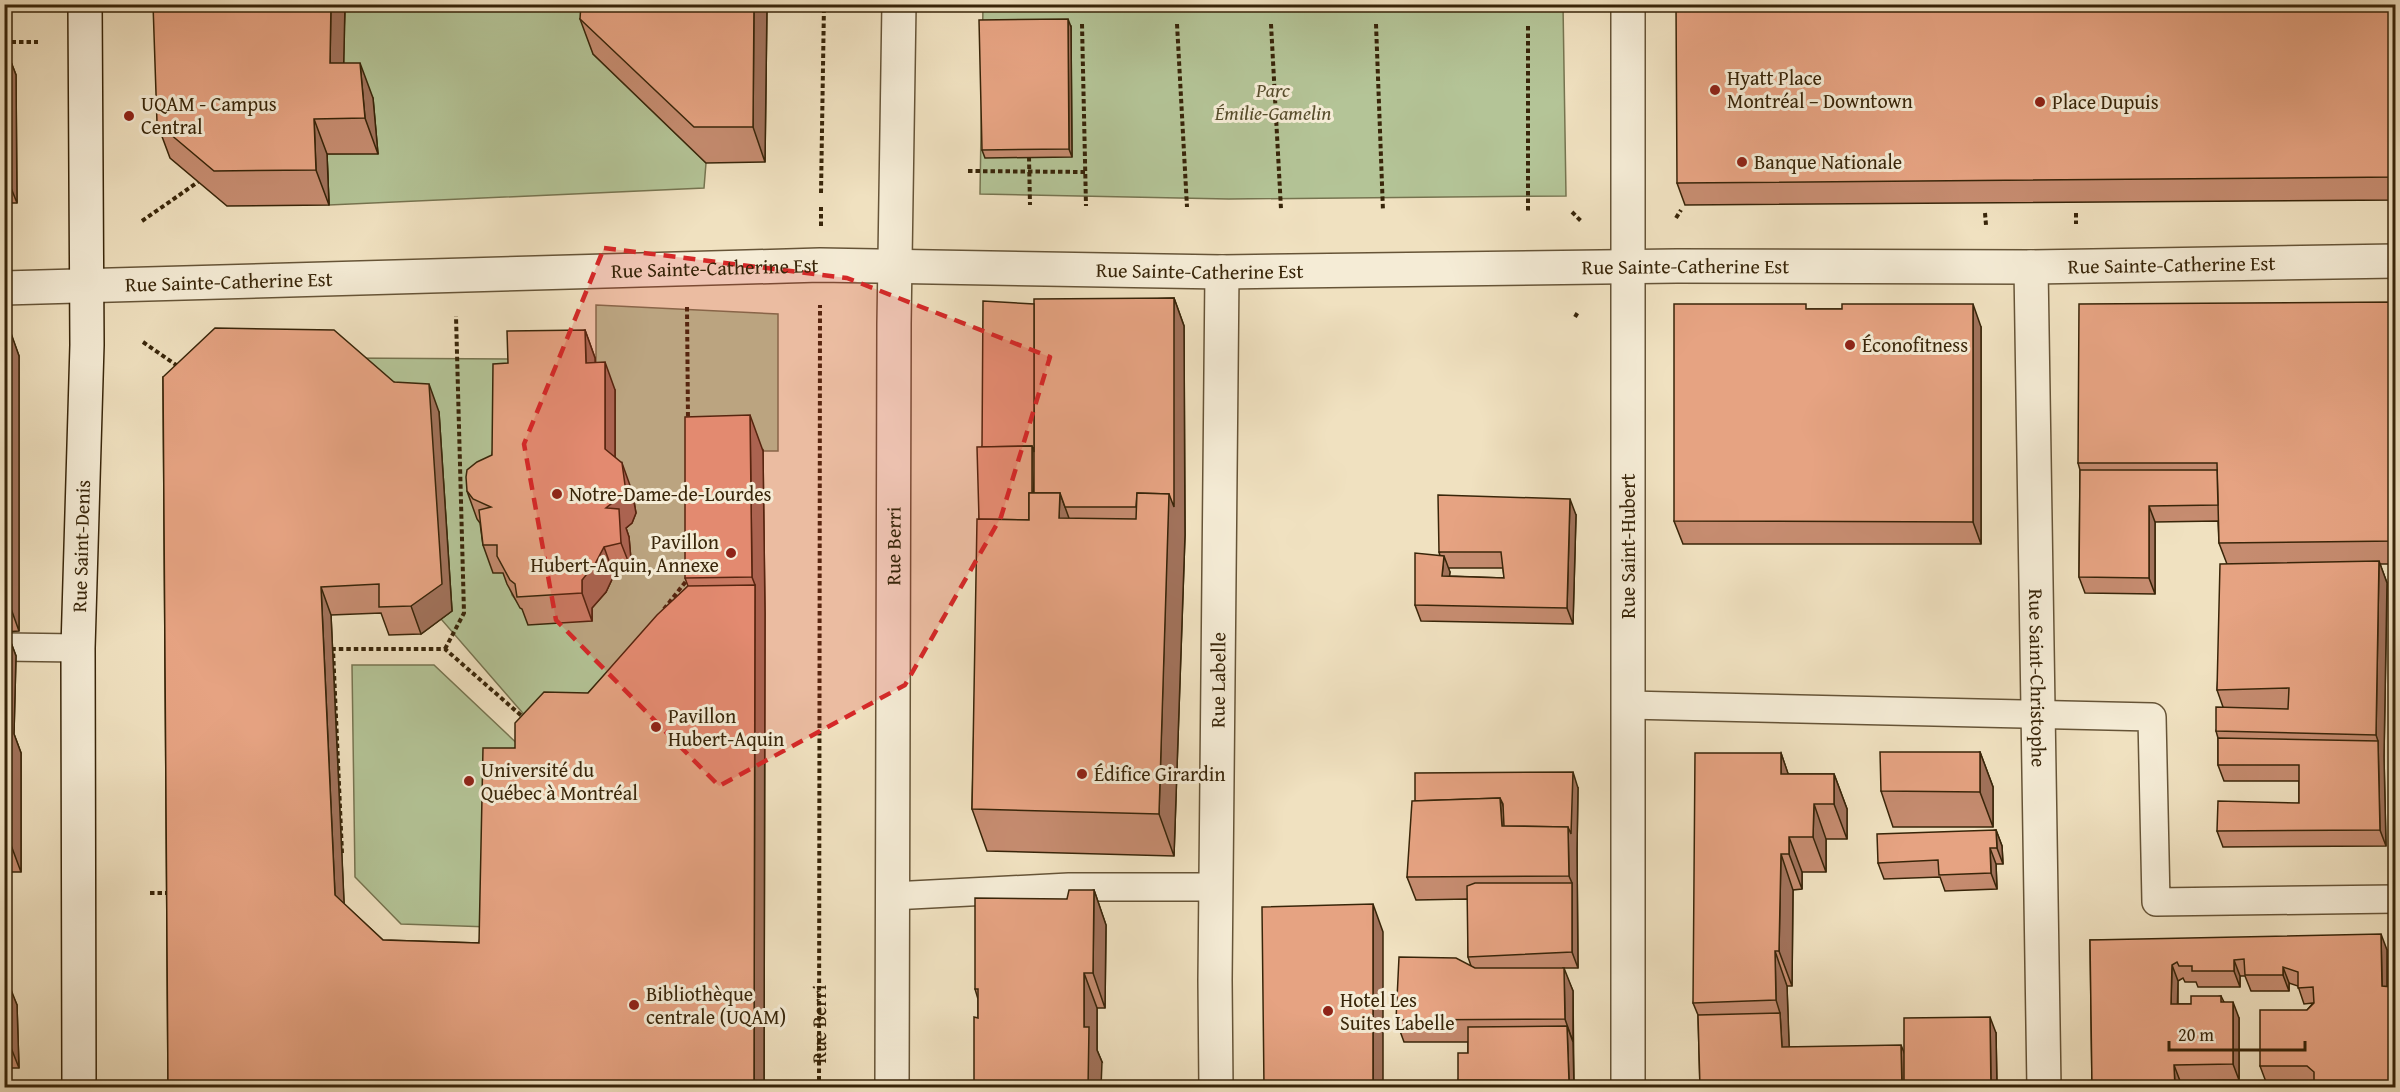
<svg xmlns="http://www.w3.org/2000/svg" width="2400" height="1092" font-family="'Gentium Book Plus',serif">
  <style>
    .green { fill: #b4c497; stroke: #767450; stroke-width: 1.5 }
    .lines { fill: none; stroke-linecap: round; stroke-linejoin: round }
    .service-casing { stroke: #665437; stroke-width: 30 }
    .minor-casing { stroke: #665437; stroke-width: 36 }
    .tertiary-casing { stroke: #665437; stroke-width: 36 }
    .secondary-casing { stroke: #382509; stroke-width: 36 }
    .path { stroke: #382509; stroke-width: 4; stroke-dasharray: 4.5 3; stroke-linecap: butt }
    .service { stroke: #f5ecd6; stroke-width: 27 }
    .minor { stroke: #f5ecd6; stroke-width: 33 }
    .tertiary { stroke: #f5ecd6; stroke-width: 33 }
    .secondary { stroke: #f5ecd6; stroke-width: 33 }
    .wall { fill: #c68c70; stroke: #382509; stroke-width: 1.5; fill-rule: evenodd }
    .shaded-wall { fill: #a1725b; stroke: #382509; stroke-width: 1.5 }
    .building { fill: #e6a382; stroke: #382509; stroke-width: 1.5 }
    .marked { fill: #d62828; fill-opacity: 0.2; stroke: #d62828; stroke-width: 4.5; stroke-dasharray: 12 8; stroke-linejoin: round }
    .poi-dot { fill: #8f2418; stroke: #f5ecd6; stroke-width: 2 }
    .labels { text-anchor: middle; stroke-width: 6; stroke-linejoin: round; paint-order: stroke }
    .poi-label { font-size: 20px; fill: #382509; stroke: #f5ecd6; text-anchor: start }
    .park-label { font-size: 20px; font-style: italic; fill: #574d2c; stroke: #f5ecd6 }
    .street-label { font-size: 20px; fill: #382509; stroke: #f5ecd6 }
  </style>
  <rect width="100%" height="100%" fill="#f0e1c0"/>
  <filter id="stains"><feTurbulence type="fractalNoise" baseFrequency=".00333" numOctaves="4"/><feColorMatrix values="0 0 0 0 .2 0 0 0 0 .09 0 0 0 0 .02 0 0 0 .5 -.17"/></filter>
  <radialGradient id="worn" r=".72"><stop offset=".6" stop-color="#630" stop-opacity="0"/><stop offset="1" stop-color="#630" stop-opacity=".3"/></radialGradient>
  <g class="green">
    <path d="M515,4H595L593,54L706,163L704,188L329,205L327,154L378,153L343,98L345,5H425L427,10L514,9Z"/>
    <path d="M983,5H1563L1566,196L1229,199L980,194Z"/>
    <path d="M596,305L778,314V451H763L698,614L541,734L441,619L452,611L344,358L517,359L483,527L507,573L512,595L525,612L592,621V607L606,592L614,575L632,571L621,533C637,521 637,508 632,491L615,477L596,391Z"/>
    <path d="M352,665H434L525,751L490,927L401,924L355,877Z"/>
  </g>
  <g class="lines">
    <g class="service-casing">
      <g id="service">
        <path d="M4,647L78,648"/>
        <path d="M1628,705L2152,717L2156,902L2396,899"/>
        <path d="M892,896L1069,887H1215"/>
      </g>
    </g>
    <g class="minor-casing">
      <g id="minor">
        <path id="s2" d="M2031,267L2044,1088"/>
        <path id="s3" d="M1216,1088L1215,980L1222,272"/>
        <path d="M1628,1088V4"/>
      </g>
    </g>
    <g class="tertiary-casing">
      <g id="tertiary">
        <path id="s4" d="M4,288L820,265L1222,272L1677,266L2031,267L2396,261"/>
        <path id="s5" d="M892,1088L894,324L899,4"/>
      </g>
    </g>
    <g class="secondary-casing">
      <g id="secondary">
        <path id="s6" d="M79,1088L78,648L87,345L85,4"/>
      </g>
    </g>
    <g class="path">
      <path d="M1082,24L1086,206"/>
      <path d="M1177,24L1187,207"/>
      <path d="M1271,24L1281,209"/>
      <path d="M1376,24L1383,211"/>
      <path d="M1528,26V213"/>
      <path d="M4,42H38"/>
      <path d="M1029,157L1030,205"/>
      <path d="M968,171L1086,172"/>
      <path d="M821,193L824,4"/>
      <path d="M1572,212L1581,221"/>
      <path d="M1985,213L1986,225"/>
      <path d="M2076,213V224"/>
      <path d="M1676,218L1681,210"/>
      <path d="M142,221L198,182"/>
      <path d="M821,226V207"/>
      <path d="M687,307L688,420"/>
      <path d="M1575,317L1578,312"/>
      <path d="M143,342L179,367"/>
      <path d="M664,609L687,580"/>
      <path d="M445,649L464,613L456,316"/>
      <path d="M342,853L333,649H445L524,718"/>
      <path d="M150,893H170"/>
      <path id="s1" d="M819,1088L820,305"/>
    </g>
    <use href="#service" class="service"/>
    <use href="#minor" class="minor"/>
    <use href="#tertiary" class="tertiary"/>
    <use href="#secondary" class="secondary"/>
  </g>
  <g class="wall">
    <path d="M345,4L343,63L373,98L378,154H327L329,205L227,206L170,158L157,123Z"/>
    <path d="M425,4H515V9L427,10Z"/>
    <path d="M767,4L765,162L706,163L593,54L580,19Z"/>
    <path d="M2396,4V200L1685,205L1677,183Z"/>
    <path d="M1071,27L1072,157L985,158L982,150Z"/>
    <path d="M4,44L16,75L17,203H4Z"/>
    <path d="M1174,298L1184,326L1185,535L1174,856L987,851L972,809L979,519L982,447L1034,304Z"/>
    <path d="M2396,302V564H2380L2387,583L2384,757L2386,846L2223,847L2217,831L2299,803V781H2224L2218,765V738L2216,731L2223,707L2217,690L2227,564L2219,543L2218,521L2155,522V594L2085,593L2079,577L2080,470L2078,463Z"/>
    <path d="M1808,309H1842L1981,327V544H1683L1674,521Z"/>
    <path d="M4,316L19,356V631L4,632Z"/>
    <path d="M585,330L595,358V362L615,390V457L632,491L636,513L632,523L626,528L629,537L632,571L614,575L606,592L592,608V621L528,625L522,609L520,608L507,584L503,573H493L483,545L480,523L477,519L467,491L492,455L508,363Z"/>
    <path d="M163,377L394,382L439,412L452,611L421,634L389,635L381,613L331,615L344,904L383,940L479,943L515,748L588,693L688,586L685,578L763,451L765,613L764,1088H168Z"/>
    <path d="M1576,515L1573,624L1421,621L1415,605L1440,556L1439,552ZM1448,568H1503L1504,578L1449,576L1450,572Z"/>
    <path d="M4,640H10L16,656L14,734L21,753V872H4Z"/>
    <path d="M1980,752L1993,787V827H1893L1881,791Z"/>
    <path d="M1781,753L1788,774H1834L1847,809V839H1826V872H1802V889L1793,890L1792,986H1787L1789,1047L1904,1052L1996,1033L1997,1088H1700L1698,1015L1693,1003Z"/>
    <path d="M1578,788L1577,850L1578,968H1563L1573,991L1574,1088H1461L1458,1080L1468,1053V1042H1404L1396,1020L1471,966L1468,957V899L1416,900L1407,877Z"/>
    <path d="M1996,830L2002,846L2003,864H1996L1997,889L1945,891L1940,877L1884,879L1878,863Z"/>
    <path d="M1094,890L1106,925L1105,1008H1097V1050L1102,1062L978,1018V999L975,989L1067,899Z"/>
    <path d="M2090,940L2387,950V986L2392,987L2396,997V1088L2314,1083L2313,1082H2266L2260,1066L2313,1003L2304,1004L2298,986L2289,983V991H2251L2245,976H2240V987H2198L2196,982H2185L2183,978L2178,981V1004H2191L2221,996L2224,1002L2239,1018V1080L2180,1081V1088H2092Z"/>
    <path d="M4,977L17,1005L19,1068H4Z"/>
  </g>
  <g class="shaded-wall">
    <path d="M331,4H345L343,98L330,63Z"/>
    <path d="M754,4H767L765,162L753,127Z"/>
    <path d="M1068,19L1071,27L1072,157L1069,149Z"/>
    <path d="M4,44L16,75L17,203L4,170Z"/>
    <path d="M360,63L373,98L378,154L365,118Z"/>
    <path d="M314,119L327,154L329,205L316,170Z"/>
    <path d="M1174,298L1184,326L1185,535L1174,856L1159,814Z"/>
    <path d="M1973,304L1981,327V544L1973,522Z"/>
    <path d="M5,316L19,356V631L9,603L8,437L4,427Z"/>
    <path d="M1044,327L1031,527L1032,446Z"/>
    <path d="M585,330L595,358L596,391L586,363Z"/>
    <path d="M605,362L615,390V477L605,449Z"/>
    <path d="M429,384L439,412L452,611L421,634L411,606Z"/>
    <path d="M750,415L763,451L765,613L764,1088H754L755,585L752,577Z"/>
    <path d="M622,463L632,491L636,513L632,523L626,528L629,537L632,571L621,543L606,508Z"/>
    <path d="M1060,493L1075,535L1059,518Z"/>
    <path d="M1570,499L1576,515L1573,624L1567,608Z"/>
    <path d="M2149,506L2155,522V594L2149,578Z"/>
    <path d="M604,547L614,575L606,592L592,608V621L582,593V580Z"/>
    <path d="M1444,556L1450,572L1448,592L1442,576Z"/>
    <path d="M2379,561L2387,583L2384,757L2386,846L2380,830L2378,741L2376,735Z"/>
    <path d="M321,587L331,615L345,923L335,895Z"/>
    <path d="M10,640L16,656L14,734L21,753V872L8,837Z"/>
    <path d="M1980,752L1993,787V827L1980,792Z"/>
    <path d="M1781,753L1793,788L1781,774Z"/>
    <path d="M1573,772L1578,788L1577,850L1578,968L1572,952V883L1569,876L1568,827Z"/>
    <path d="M1834,774L1847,809V839L1834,804Z"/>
    <path d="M1500,798L1509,820V833L1502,826Z"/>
    <path d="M1814,804L1826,839V872L1813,837Z"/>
    <path d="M1996,830L2002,846L2003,864L1997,848Z"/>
    <path d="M1789,837L1802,872V889L1789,854Z"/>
    <path d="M1990,848L1996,864L1997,889L1991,873Z"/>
    <path d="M1781,854L1793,890L1792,986L1779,951Z"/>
    <path d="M1094,890L1106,925L1105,1008L1093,973Z"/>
    <path d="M1373,904L1383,932V1088H1373Z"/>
    <path d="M2381,934L2387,950V1002L2382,986Z"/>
    <path d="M1775,951L1787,986L1790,1069L1782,1047L1780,1013L1776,1000Z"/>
    <path d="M2234,960L2240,976V987L2234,971Z"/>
    <path d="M2172,965L2178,981L2177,1020L2171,1004Z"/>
    <path d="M2283,967L2289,983V991L2283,975Z"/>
    <path d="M1564,968L1573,991V1042L1565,1019Z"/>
    <path d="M1084,973L1097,1008V1050L1102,1062L1101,1088H1088L1084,1027Z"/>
    <path d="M6,977L17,1005L19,1068L8,1040Z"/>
    <path d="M2392,987L2396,997V1088H2394Z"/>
    <path d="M2233,1002L2239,1018V1080L2233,1064Z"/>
    <path d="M1990,1017L1996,1033L1997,1088H1991Z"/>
    <path d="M1567,1026L1573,1042L1574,1088H1571L1569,1081Z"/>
    <path d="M1901,1045L1910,1067V1088H1902Z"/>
    <path d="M2174,1065L2180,1081V1088H2175Z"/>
  </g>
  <g class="building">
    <path d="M153,4H331L330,63H360L365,118L314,119L316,170L214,171L157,123Z"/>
    <path d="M581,4H754L753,127H694L580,19Z"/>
    <path d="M1676,4H2396V177L1677,183Z"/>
    <path d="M1068,19L1069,149L982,150L979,20Z"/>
    <path d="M1174,298V507L1169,494L1137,493L1136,507H1065L1060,493H1034V299Z"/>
    <path d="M983,301L1034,304V452L1032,446L982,447Z"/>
    <path d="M2396,302V541L2219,543L2217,463H2078L2079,304Z"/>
    <path d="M1674,304H1806V309H1842V304H1973V522L1674,521Z"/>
    <path d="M215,328L334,330L394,382L429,384L442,584L411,606L379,607V584L321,587L335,895L383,940L479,943L483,748H515V723L544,692L588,693L657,615L688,586L755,585L754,1088H168L163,377Z"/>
    <path d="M585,330L586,363L605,362V449L622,463L625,485L622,495L606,508L619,509L621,543L604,547L595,564L582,580V593L517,597L515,584L510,580L497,556V545H483L479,510L491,507L473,499L467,491L466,477L467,470L477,462L492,455L493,364L508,363L507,331Z"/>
    <path d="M750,415L752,577L685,578V417Z"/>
    <path d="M4,437H8L9,603H4Z"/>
    <path d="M1032,446V493H1029V520L979,519L977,447Z"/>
    <path d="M2080,470H2217L2218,505L2149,506V578L2079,577Z"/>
    <path d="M1029,493H1060L1059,518L1136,519L1137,493L1169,494L1159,814L972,809L977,519L1029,520Z"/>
    <path d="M1438,495L1570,499L1567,608L1415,605V553L1444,556L1442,576L1504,578L1501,552H1439Z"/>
    <path d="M2379,561L2376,735L2216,731V707L2288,709L2289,688L2217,690L2220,564Z"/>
    <path d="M4,640H10L8,718H4Z"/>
    <rect x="4" y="718" width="4" height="119"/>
    <path d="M2218,738L2378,741L2380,830L2217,831L2218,801L2299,803V765H2218Z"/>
    <path d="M1880,752H1980V792L1881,791Z"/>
    <path d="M1695,753H1781V774H1834V804H1814L1813,837H1789V854H1781L1779,951H1775L1776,1000L1693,1003Z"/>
    <path d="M1573,772L1571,834L1568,827L1504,826L1503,804L1500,798L1415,801V773Z"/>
    <path d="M1500,798L1502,826L1568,827L1569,876L1407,877L1412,801Z"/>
    <path d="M1996,830L1997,848H1990L1991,873L1939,875L1938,860L1878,863L1877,834Z"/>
    <path d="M1475,883H1572V952L1468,957L1467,886Z"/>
    <path d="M1069,890H1094L1093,973H1084V1027H1089L1088,1088H974V1017L978,1018V989H975V898L1067,899Z"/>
    <path d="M1373,904V1088H1264L1262,907Z"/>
    <path d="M2381,934L2382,986L2392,987L2394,1088H2314V1072L2307,1066H2260V1010H2307L2314,1003L2313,987L2298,988V972L2283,967V975H2245L2244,959L2234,960V971H2192V966H2179L2177,962L2172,965L2171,1004H2191V996H2221V1002H2233V1064L2174,1065L2175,1088H2092L2090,940Z"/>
    <path d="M1399,957L1456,958L1475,968H1564L1565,1019L1396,1020Z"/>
    <path d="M4,977H6L8,1040H4Z"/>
    <path d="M1780,1013L1782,1047L1901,1045L1902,1088H1700L1698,1015Z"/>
    <path d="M1990,1017L1991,1088H1904V1018Z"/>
    <path d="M1567,1026L1569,1081L1458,1080V1053H1468V1027Z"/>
  </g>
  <path class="marked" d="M604,248L847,278L1050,357L1001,517L905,685L719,786L556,620L524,444Z"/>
  <g class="poi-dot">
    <circle cx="1715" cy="90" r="6"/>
    <circle cx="2040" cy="102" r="6"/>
    <circle cx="129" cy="116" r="6"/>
    <circle cx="1742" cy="162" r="6"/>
    <circle cx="1850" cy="345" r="6"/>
    <circle cx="557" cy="494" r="6"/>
    <circle cx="731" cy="553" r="6"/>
    <circle cx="656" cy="727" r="6"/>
    <circle cx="1082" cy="774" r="6"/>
    <circle cx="469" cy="781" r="6"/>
    <circle cx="634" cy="1005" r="6"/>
    <circle cx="1328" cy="1011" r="6"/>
  </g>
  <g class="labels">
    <g class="poi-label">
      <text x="1727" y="85">Hyatt Place<tspan x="1727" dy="23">Montréal – Downtown</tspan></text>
      <text x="2052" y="109">Place Dupuis</text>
      <text x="141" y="111">UQAM - Campus<tspan x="141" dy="23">Central</tspan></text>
      <text x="1754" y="169">Banque Nationale</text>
      <text x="1862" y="352">Éconofitness</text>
      <text x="569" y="501">Notre-Dame-de-Lourdes</text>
      <text x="719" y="549" text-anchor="end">Pavillon<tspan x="719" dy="23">Hubert-Aquin, Annexe</tspan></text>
      <text x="668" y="723">Pavillon<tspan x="668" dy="23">Hubert-Aquin</tspan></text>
      <text x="481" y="777">Université du<tspan x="481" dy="23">Québec à Montréal</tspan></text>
      <text x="1094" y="781">Édifice Girardin</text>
      <text x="646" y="1001">Bibliothèque<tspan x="646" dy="23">centrale (UQAM)</tspan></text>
      <text x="1340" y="1007">Hotel Les<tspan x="1340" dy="23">Suites Labelle</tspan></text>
    </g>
    <g class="park-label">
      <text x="1273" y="97">Parc<tspan x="1273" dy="23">Émilie-Gamelin</tspan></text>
    </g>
    <g class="street-label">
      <text dy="7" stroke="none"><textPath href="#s4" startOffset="2168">Rue Sainte-Catherine Est</textPath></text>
      <text dy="7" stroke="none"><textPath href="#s4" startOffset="1682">Rue Sainte-Catherine Est</textPath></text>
      <text dy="7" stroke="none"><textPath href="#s4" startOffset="711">Rue Sainte-Catherine Est</textPath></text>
      <text dy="7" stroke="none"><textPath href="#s4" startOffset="1196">Rue Sainte-Catherine Est</textPath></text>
      <text dy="7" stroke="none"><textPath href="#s4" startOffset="225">Rue Sainte-Catherine Est</textPath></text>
      <text dy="7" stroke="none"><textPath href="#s6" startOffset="542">Rue Saint-Denis</textPath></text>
      <text dy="7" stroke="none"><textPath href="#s5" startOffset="542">Rue Berri</textPath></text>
      <text transform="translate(1628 546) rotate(-90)" y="7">Rue Saint-Hubert</text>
      <text dy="7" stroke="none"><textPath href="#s2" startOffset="411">Rue Saint-Christophe</textPath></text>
      <text dy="7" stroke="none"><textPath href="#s3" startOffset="408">Rue Labelle</textPath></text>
      <text dy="7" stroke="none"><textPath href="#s1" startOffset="64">Rue Berri</textPath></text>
    </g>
  </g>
  <rect width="2400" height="1092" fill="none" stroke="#f0e1c0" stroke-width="24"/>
  <rect x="6" y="6" width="2388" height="1080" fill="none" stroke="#382509" stroke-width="3"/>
  <rect x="12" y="12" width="2376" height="1068" fill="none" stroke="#382509" stroke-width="1.5"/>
  <path d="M2169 1041v9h136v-9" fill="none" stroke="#382509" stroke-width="3"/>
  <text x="2178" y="1041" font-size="18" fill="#382509" stroke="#f5ecd6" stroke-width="4.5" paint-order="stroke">20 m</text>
  <rect width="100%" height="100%" filter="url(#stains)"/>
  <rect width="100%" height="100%" fill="url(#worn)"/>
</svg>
